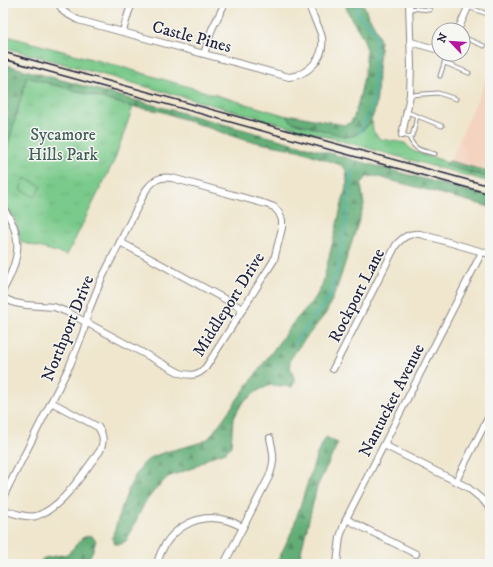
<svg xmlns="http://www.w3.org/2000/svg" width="493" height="567" font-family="'IM FELL DW Pica',serif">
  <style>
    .built { fill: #f4d3c0 }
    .grass { fill: url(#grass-tufts); stroke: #4e7663 }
    .forest { fill: url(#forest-firs); stroke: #426859 }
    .pitch { fill: #7aca8b; stroke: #4e7663 }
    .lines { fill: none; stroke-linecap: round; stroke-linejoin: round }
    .stream { stroke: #40afbd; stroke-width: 1.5 }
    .lane-casing { stroke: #888484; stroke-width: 5 }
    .street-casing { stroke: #888484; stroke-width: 8 }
    .lane { stroke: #fff; stroke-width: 3 }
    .street { stroke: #fff; stroke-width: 6 }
    .rail { stroke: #22223b; stroke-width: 1.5 }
    .labels { text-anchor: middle; stroke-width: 3; stroke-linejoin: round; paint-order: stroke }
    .street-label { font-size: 17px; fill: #22223b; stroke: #f6f6f2 }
    .park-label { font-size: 17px; fill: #415d57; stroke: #f6f6f2 }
  </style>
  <defs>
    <pattern id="grass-tufts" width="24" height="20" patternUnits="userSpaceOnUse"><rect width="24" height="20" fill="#7aca8b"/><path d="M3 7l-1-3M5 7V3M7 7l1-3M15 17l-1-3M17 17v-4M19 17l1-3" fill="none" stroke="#69ad79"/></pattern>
    <pattern id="forest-firs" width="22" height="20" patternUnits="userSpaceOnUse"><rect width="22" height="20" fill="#63ae77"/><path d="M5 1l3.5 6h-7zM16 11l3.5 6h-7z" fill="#518d63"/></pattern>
  </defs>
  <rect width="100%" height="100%" fill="#f6f6f2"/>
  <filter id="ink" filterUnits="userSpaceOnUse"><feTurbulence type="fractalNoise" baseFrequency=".025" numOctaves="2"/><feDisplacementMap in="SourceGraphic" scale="8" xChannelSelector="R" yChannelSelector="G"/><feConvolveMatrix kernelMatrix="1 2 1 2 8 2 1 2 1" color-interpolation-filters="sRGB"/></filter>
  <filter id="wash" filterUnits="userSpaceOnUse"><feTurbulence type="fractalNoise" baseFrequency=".012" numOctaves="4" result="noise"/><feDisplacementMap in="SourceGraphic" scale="16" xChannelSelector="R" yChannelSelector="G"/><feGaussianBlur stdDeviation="0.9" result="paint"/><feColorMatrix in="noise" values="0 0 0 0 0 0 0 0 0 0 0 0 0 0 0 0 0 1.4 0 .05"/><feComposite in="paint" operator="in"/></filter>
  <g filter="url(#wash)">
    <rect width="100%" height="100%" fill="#efe6cd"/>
    <path class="built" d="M490,72V172L450,161Z"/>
    <g class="grass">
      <path d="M3,35L125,68L287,116L292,122L347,137C358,135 365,129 372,121L373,131L380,139L405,143L413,151L441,160L446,163L447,166L490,178V182L3,47Z"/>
      <path d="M27,77L133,107L114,161L67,255L21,242L16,222L3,202V160Z"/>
    </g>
    <g class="forest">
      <path d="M345,3H363C367,16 375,24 379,37C382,45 379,58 378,68C377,94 381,130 347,137L292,122L287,116L293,115L345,125L350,123L354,117C359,99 372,56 363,38C357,26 348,17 345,3Z"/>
      <path d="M3,64L490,197V207L375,176L367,177L361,184L364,205L336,291L326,313L298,348L290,360V366L295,381L292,387L271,385L259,390L242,403L233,420L231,446L226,452L210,457L195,467L168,477L154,491L144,504L127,540L121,544H115L112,538C120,515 131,466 154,456C169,450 187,447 202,442L209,438L293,323L315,298L322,286L347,183L346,170L341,165L298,150L244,140L160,111L133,107L27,77L5,156L3,155V83L5,75L3,72Z"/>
      <path d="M450,161L490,172V178L447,166L446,163Z"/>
      <path d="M326,437L338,443L317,487L298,564H276L292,531L317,454Z"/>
      <path d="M91,535L96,540C94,549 90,561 80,564H37L44,558L68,554L82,538Z"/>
    </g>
    <path class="pitch" d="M25,178L41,186L35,197L20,189Z"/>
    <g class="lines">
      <g class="stream">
        <path d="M356,3C357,6 357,10 358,13C365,27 375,23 376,42L373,100L367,118L359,133"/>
        <path d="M294,344L331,294L344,236L352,171"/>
      </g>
    </g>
  </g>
  <g filter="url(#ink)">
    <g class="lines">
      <g class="lane-casing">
        <g id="lane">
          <path d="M468,7L490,15"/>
          <path d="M409,8L430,10"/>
          <path d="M463,37L484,46"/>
          <path d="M445,63L469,73"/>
          <path d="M440,76L447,54"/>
          <path d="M410,95L438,93L456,99"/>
          <path d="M407,112L442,126"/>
          <path d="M403,135L409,137L412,136L414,130L417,116"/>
          <path d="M409,137C415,151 421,150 435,154"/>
        </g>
      </g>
      <g class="street-casing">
        <g id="street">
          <path d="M58,3L64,12L78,20L289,77C307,75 325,59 322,38C320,26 311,16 309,3"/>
          <path d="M458,30L470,3"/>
          <path d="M123,31L129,11L133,3"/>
          <path d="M411,42L439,50"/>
          <path d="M204,54L212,29L225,3"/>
          <path d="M402,135L410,95L411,66L409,3"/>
          <path d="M3,208C25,236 19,261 3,290"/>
          <path d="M120,242L243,309"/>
          <path d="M3,298L15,303L26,305L54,307L67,312L180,373C191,376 198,376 206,367L274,260L282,228V220L279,213L274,207L266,204L172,178C159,176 154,180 146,190L101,280L89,310L83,333L70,365L3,497"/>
          <path d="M333,369L396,245C403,237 409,233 420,234L490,254"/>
          <path d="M384,445L467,487L484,501L490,509"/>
          <path d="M456,481L490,414"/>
          <path d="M3,509C11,513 27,518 36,516C63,508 83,472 100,451C104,441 104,436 98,427L51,402"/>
          <path d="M346,519L416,554"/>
          <path d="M157,564C165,532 195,510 229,521C233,522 238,525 243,527"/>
          <path d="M224,564L269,477C275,461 274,455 270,438"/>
          <path d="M337,564L340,537L346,519L482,252"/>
        </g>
      </g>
      <use href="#lane" class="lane"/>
      <use href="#street" class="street"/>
      <g class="rail">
        <path d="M3,52L490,186"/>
        <path d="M3,59L490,194"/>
      </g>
    </g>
  </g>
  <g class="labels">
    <g class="street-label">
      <text transform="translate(192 36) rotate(15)" y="6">Castle Pines</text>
      <text transform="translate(356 295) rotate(-63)" y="6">Rockport Lane</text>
      <text transform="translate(228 304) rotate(-58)" y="6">Middleport Drive</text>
      <text transform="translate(67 328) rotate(-68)" y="6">Northport Drive</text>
      <text transform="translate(391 400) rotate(-63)" y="6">Nantucket Avenue</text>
    </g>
    <g class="park-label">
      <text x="63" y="140">Sycamore<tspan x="63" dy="20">Hills Park</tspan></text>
    </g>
  </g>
  <rect width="493" height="567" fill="none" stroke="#f6f6f2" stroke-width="16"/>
  <g transform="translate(451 42) rotate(295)"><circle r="19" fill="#f6f6f2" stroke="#a1a1a9"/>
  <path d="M0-3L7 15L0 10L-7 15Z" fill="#b5179e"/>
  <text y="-6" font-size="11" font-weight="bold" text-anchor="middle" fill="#22223b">N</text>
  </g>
</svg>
